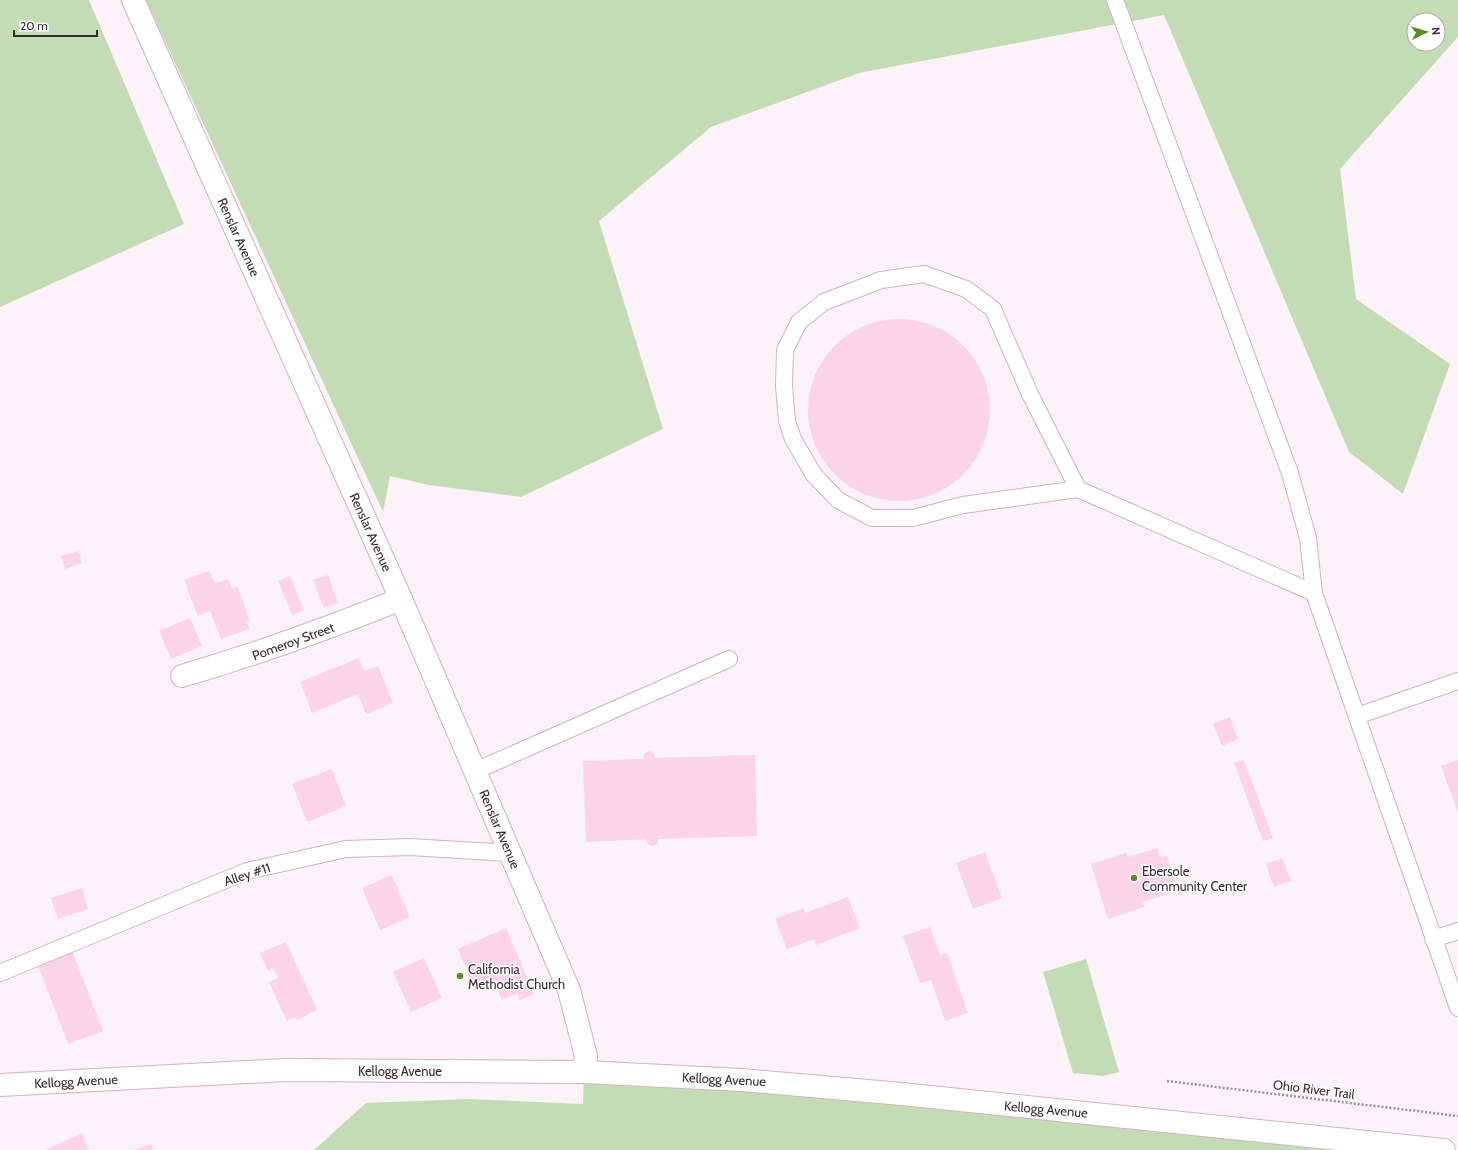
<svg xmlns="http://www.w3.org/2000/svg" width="1458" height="1150" font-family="Cabin,sans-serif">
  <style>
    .green { fill: #c4dcb5; fill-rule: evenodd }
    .building { fill: #fbd4e5 }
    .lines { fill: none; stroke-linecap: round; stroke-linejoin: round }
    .service-casing { stroke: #d5b0c0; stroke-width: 18 }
    .minor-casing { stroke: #d5b0c0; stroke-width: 24 }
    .primary-casing { stroke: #d5b0c0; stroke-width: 24 }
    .path { stroke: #9b8f95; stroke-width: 2.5; stroke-dasharray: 2 2; stroke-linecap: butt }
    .service { stroke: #fff; stroke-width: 16 }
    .minor { stroke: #fff; stroke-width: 22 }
    .primary { stroke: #fff; stroke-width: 22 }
    .poi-dot { fill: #588d27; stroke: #fff; stroke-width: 1.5 }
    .labels { text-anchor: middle; stroke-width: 3; stroke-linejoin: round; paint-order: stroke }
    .street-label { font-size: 13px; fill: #392a31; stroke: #fff }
    .poi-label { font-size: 13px; fill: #392a31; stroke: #fff; text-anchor: start }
  </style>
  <rect width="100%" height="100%" fill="#fbf3f7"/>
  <g class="green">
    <path d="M0,0H89L184,224L0,307Z"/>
    <path d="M146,0H1458V37L1340,169L1356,299L1450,364L1403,494L1349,452L1164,15L859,73L711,127L599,221L663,429L521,497L429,485L390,476L383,512ZM1414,20H1438V44H1414Z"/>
    <path d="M1086,959L1119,1072L1103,1076L1073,1073L1043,972Z"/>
    <path d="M584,1072L1444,1150H314L366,1103L467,1099L583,1104Z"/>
  </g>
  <g class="building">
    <circle cx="899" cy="410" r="91"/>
    <path d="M79,551L82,563L65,569L61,556Z"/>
    <path d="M209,571L215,584L228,579L232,589L237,586L250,621L247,622L249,629L221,639L210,611L198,616L184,580Z"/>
    <path d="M328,575L338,603L324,608L313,580Z"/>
    <path d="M290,576L304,610L292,615L278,581Z"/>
    <path d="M190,618L202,646L171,659L159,631Z"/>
    <path d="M359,658L364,671L378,666L393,703L366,714L358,694L312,713L300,682Z"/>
    <path d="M1230,717L1238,739L1222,746L1213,724Z"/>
    <path d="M649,751L654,753L655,758L755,755L757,836L658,839V844L653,846L647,844L646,839L586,842L583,761L644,759V754Z"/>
    <path d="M1244,760L1273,838L1263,841L1234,763Z"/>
    <path d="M1458,760V812L1441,766Z"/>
    <path d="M332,769L346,806L307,822L292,784Z"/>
    <path d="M1157,848L1161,858L1167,856L1178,891L1143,902L1144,907L1108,919L1091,864L1126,853L1128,857Z"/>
    <path d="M985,852L1002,898L973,909L956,863Z"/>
    <path d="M1282,858L1291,880L1274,887L1266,864Z"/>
    <path d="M392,875L410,917L380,930L362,888Z"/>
    <path d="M82,888L88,909L58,919L51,898Z"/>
    <path d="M848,897L860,928L816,945L814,939L787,949L775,919L804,908L805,913Z"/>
    <path d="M930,927L940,955L947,953L968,1013L945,1021L931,980L920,983L903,936Z"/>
    <path d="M506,928L534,994L520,1000L517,993L502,1000L492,977L473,986L458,949Z"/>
    <path d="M286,942L317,1010L297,1020L295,1017L287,1021L269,982L278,978L273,968L268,971L260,953Z"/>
    <path d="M72,950L103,1031L68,1044L37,963Z"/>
    <path d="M424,958L442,998L411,1012L393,972Z"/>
    <path d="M82,1133L89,1150H45Z"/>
    <path d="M151,1144L154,1150H134Z"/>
  </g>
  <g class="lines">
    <g class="service-casing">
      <g id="service">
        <path d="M1115,0L1290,473L1308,538L1314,593L1458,1008"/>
        <path d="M1078,489L963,505L913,518H872L838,500L814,475L793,439L787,421L784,386L785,350L799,322L824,302L881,280L924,274L966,289L993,309L1030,394L1078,489L1314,593"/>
        <path d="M1357,716L1458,681"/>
        <path d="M475,771L729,659"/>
        <path d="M1433,939L1458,931"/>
        <path d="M0,973L247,871L346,849L410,847L511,853"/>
      </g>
    </g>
    <g class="minor-casing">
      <g id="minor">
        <path d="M133,0L401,599L569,990L586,1056L584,1072"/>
        <path d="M182,676C257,654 329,628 401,599"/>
      </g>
    </g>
    <g class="primary-casing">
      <path id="primary" d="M0,1085L286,1070L584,1072L742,1080L902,1094L1444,1150"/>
    </g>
    <path class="path" d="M1167,1081L1458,1116"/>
    <use href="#service" class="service"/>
    <use href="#minor" class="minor"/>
    <use href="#primary" class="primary"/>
  </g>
  <g class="poi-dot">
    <circle cx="1134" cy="878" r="4"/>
    <circle cx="460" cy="976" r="4"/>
  </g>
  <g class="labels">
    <g class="street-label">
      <text transform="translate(239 237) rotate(66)" y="5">Renslar Avenue</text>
      <text transform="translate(371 532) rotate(66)" y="5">Renslar Avenue</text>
      <text transform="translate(293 641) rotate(-20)" y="5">Pomeroy Street</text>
      <text transform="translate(500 829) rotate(67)" y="5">Renslar Avenue</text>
      <text transform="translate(247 874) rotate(-18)" y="5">Alley #11</text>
      <text x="400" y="1076">Kellogg Avenue</text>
      <text transform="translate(724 1079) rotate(3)" y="5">Kellogg Avenue</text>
      <text transform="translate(76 1081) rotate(-3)" y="5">Kellogg Avenue</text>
      <text transform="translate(1314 1089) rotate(7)" y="5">Ohio River Trail</text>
      <text transform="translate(1046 1109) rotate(5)" y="5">Kellogg Avenue</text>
    </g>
    <g class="poi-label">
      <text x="1142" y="876">Ebersole<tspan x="1142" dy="15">Community Center</tspan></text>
      <text x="468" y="974">California<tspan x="468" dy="15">Methodist Church</tspan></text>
    </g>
  </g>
  <g transform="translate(1426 32) rotate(85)"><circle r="19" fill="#ffffff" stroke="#b0aaad"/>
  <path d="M0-3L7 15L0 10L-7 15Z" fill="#588d27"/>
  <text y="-6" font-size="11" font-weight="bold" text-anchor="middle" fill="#392a31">N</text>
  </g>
  <path d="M14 30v6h83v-6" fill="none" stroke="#392a31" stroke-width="2"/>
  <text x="20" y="30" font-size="12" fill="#392a31" stroke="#ffffff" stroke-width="3" paint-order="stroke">20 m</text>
</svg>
